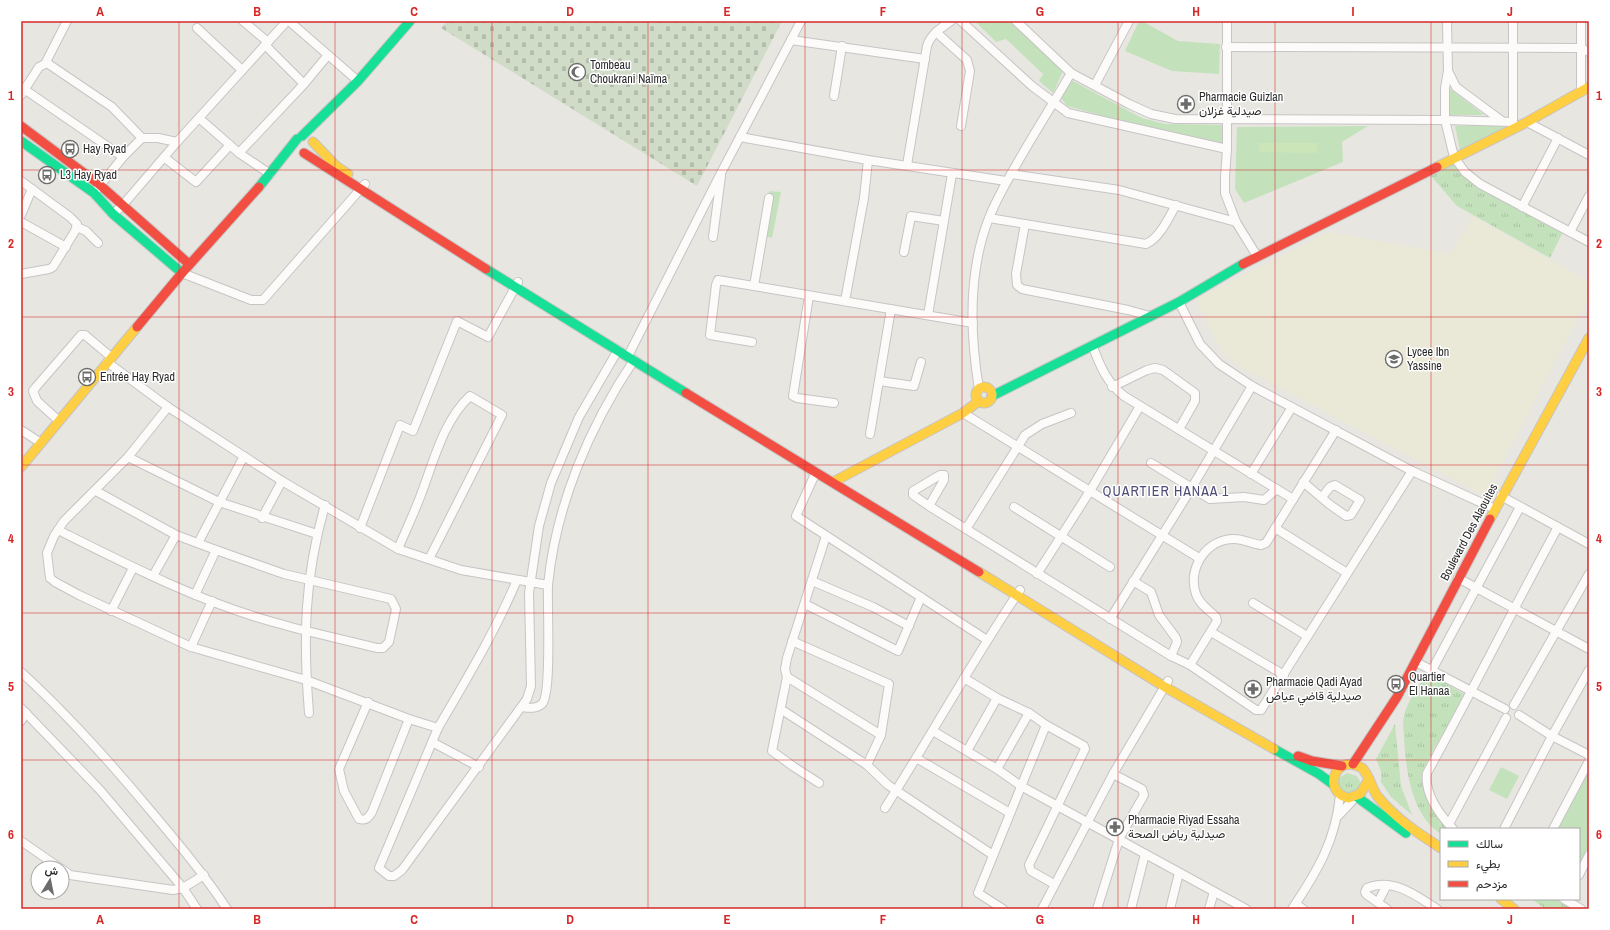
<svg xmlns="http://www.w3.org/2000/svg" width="1610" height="930" font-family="'Archivo Narrow',Vazirmatn,sans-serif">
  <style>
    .education { fill: #eae8d6 }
    .grass { fill: url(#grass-tufts) }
    .cemetery { fill: url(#cemetery-stones) }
    .park { fill: #c3e2bb }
    .pitch { fill: #cbe5b9 }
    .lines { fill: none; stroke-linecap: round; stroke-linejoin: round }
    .street-casing { stroke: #c6c4c5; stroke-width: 10 }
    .fast-casing { stroke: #c6c4c5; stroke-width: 11 }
    .slow-casing { stroke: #c6c4c5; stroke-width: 11 }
    .jam-casing { stroke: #c6c4c5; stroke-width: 11 }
    .street { stroke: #fcfbfa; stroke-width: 8 }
    .fast { stroke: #16e098; stroke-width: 9 }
    .slow { stroke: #ffcf43; stroke-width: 9 }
    .jam { stroke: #f24e42; stroke-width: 9 }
    .grid { fill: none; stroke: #d62828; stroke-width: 1; stroke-opacity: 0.55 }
    .labels { text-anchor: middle; stroke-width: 3; stroke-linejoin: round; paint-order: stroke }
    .poi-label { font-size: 12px; fill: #2a2a2a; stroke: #fff; text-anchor: start }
    .street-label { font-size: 12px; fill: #2a2a2a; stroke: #fff }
    .quarter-label { font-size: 14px; letter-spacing: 1px; fill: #4f4d78; stroke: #fff }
    .neatline { fill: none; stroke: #d62828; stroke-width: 1.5 }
    .grid-label { font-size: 13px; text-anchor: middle; font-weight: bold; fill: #d62828 }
  </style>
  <defs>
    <pattern id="grass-tufts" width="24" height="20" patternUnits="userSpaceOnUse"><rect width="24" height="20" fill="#c3e2bb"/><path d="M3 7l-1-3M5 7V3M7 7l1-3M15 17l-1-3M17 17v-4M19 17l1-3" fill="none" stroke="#a8c2a1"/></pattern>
    <pattern id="cemetery-stones" width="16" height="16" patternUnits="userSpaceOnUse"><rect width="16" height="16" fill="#d0dcc8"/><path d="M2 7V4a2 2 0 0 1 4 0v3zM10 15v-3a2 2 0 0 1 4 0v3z" fill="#b3bdac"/></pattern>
  </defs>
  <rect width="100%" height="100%" fill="#e8e6e0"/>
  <path class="education" d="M1473,216L1589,282V298L1485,496L1238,366L1222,352L1196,299L1328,232L1451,254Z"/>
  <g class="grass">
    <path d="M1454,162L1474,185L1563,232L1550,258L1457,206L1431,176Z"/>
    <path d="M1427,673L1466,695C1459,707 1423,765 1422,774C1421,795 1434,815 1447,829H1441V834C1411,815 1406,770 1404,738C1404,731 1402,723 1404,716C1407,701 1419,687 1427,673Z"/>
    <path d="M1395,724L1401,786L1412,815L1391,797L1381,782V771L1376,759Z"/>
    <path d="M1347,773L1357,776L1362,785L1351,797L1337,784L1339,778Z"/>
    <path d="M1532,899H1557L1571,909H1545Z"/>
  </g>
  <path class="cemetery" d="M447,21H782L697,186L441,28Z"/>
  <g class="park">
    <path d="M975,21H1010L1063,71L1053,93L1039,81L1043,74L1006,39L996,42Z"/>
    <path d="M1139,21H1142L1178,41L1220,44L1219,74L1172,71L1125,51Z"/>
    <path d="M1071,80L1142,118L1165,124L1223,125V145L1151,129L1067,106L1061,98Z"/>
    <path d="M1449,88L1484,115H1450Z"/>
    <path d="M1502,124L1504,128L1460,150L1455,126Z"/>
    <path d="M1368,126L1342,142L1343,162L1244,203L1235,189L1237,127Z"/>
    <path d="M769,191L781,192L772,238L761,235Z"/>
    <path d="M1501,767L1519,776L1507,799L1489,790Z"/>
    <path d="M1589,768V849L1579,868V829H1555Z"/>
  </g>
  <path class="pitch" d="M1259,143H1317V153L1259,152Z"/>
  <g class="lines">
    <g class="street-casing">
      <g id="street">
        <path d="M243,21L268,42"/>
        <path d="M289,21L358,81"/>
        <path d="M961,21L1032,86L1068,113L1227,149"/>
        <path d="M1016,21L1071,73L1129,104L1151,114L1175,119L1445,120L1513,122"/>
        <path d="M1227,21V149L1225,177V193L1236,222L1257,256"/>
        <path d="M1447,21L1448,71L1445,88V120L1454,157L1465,172L1480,184L1589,242"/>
        <path d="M1581,21V92"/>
        <path d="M197,28L242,70"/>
        <path d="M936,32L967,60L970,71L961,126"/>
        <path d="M791,40L925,59"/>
        <path d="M265,45L304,84"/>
        <path d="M1226,47L1581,48L1589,52"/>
        <path d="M46,62L67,21"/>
        <path d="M1448,71L1456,87L1502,121"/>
        <path d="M1095,85L1129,21"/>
        <path d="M21,87L123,157"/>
        <path d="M21,95L39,67L47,63L112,107L142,138"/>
        <path d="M834,96L842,46"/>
        <path d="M199,118L239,153L270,174"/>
        <path d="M1527,122L1589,155"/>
        <path d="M1513,126V21"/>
        <path d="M740,137L868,160L1006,181"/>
        <path d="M239,153L304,84L328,55"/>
        <path d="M165,158L196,182L230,145"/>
        <path d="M907,165L927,46C931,34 941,28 951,21"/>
        <path d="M1011,174L1119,190L1236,222"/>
        <path d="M21,181L70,217L77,224L75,231L53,267L49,269L21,274"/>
        <path d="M98,188L123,157L142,138H158L177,142"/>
        <path d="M1522,207L1558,138"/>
        <path d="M113,214L122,206L177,142L287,21"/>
        <path d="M21,215L32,189"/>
        <path d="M989,218L1146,244C1160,238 1169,217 1176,205"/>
        <path d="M21,222L66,247"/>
        <path d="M1025,224L1016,274L1017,285L1022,289L1128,310L1150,316"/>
        <path d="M77,227L86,231L98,243"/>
        <path d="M1570,232L1589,196"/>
        <path d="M713,237L721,176"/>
        <path d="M904,252L911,216L944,221"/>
        <path d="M182,273L251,300H263L365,184"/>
        <path d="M754,286L769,198"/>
        <path d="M809,296L793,396L797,398L834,403"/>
        <path d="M845,301L864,198L868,160"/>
        <path d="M1179,302L1200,344L1219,364L1252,386L1412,471L1495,509"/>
        <path d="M928,315L952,174"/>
        <path d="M752,342L710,335L716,285L718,280L973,323"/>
        <path d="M1093,347C1100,366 1107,383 1124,396L1293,499"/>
        <path d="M628,356L722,171L801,21"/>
        <path d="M107,362L168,407L282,481L398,549"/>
        <path d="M879,381L914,386L921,362"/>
        <path d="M1112,387L1147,370L1155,368L1163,370L1195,393V401L1179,429"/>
        <path d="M979,389C970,334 968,271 989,218C996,200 1006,183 1015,167C1033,135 1053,104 1071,73"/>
        <path d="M168,407L128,457L64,521L54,536L47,553L50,578L55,582L79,595L191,647L306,680L409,719L438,728L379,868L389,876H394L402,870L527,699L531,686L529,593L539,526L551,483L579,417L618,350"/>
        <path d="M963,413L1199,558"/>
        <path d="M59,421L37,401L33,391L36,387L81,335H85L111,357"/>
        <path d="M21,430L41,443"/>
        <path d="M870,434L891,309"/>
        <path d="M128,457L219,502L317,534"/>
        <path d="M1151,463L1210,499L1244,497L1264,500L1277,489"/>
        <path d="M816,472L796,516L987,640"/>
        <path d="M1251,474L1292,407"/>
        <path d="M1303,482L1329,504L1346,516L1351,515L1360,500L1335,485L1330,487L1322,497"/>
        <path d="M1501,496L1589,544"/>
        <path d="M929,506L944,480V475H940L913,491V495L929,506L1171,656L1190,665L1256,710H1261L1412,471"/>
        <path d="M1014,507L1110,567"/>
        <path d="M262,518L282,481"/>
        <path d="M360,528L400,425L413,431L457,321L488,337L518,282"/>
        <path d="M1275,528L1347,573"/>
        <path d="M966,529L1025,435L1042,424L1071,413"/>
        <path d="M58,530C128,565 198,601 273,622C307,632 342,639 377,648H383L389,642L396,609L391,599L284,574L216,550L176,535L96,491"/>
        <path d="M198,543L244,456"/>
        <path d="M429,559L502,415L470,396C444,420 434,460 422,492C415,511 406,530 398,549L461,570L548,585C556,505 589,427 634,360"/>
        <path d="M1037,574L1090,491L1140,406"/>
        <path d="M153,576L176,535"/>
        <path d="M1458,578L1589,649"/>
        <path d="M812,581L873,607L909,626"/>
        <path d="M1133,581L1151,592L1159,615L1176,638L1177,642L1171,656"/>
        <path d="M195,595L216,550"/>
        <path d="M1253,603L1307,636"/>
        <path d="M805,604L898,651L921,597"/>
        <path d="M111,611L133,568"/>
        <path d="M1110,619L1191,489L1252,386"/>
        <path d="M1211,632L1284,675"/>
        <path d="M792,641L889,684L881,735L867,765"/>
        <path d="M191,647L212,601"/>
        <path d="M1416,662L1505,709"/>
        <path d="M1190,665L1217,621L1216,617C1209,610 1199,604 1196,594C1187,569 1206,539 1234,539C1244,539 1252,544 1261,545L1266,543L1336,430"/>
        <path d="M1432,670L1520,507"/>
        <path d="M21,672C68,715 110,762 150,810C177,842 204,874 227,909"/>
        <path d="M787,677L881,735"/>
        <path d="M964,678L997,698L1029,713L1046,725L978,893L1003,909"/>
        <path d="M368,702L339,769L344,791L359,819C366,821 368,818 372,812L409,719"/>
        <path d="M1514,705L1589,574"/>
        <path d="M522,707C529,708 536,709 542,704C552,694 547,605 548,585"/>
        <path d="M21,708L100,790L183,888L197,909"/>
        <path d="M782,710L867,765L888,785L993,855"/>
        <path d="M309,713C303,638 304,579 325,505"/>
        <path d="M1519,715L1552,736L1589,755"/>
        <path d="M21,721L26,713"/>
        <path d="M1046,725L1084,746L1085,749L1029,865L1031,871L1054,884"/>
        <path d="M438,728C466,680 495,632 517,580"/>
        <path d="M933,731L997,769L1021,786L1246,909"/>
        <path d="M432,742L479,767"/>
        <path d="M967,751L997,698"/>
        <path d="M918,759L1010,813"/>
        <path d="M997,769L1029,713"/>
        <path d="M819,783L794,767L772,751L787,677L785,669L787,658L826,536"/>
        <path d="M885,808C931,736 972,661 1020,590"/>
        <path d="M1338,816L1355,798"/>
        <path d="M1449,824L1506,718"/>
        <path d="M1453,829C1440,815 1424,794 1427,773C1472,692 1513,609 1558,527"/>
        <path d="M1504,829L1552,736L1589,670"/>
        <path d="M1553,829L1589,761"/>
        <path d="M21,841L60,868"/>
        <path d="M62,869L70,875L173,890L183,888L204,875"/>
        <path d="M1579,875L1589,855"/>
        <path d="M1564,899L1581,909"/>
        <path d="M1378,902L1387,885"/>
        <path d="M1296,904L1303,909"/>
        <path d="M1042,909L1113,774L1168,681"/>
        <path d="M1097,909L1119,839L1144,795L1142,789L1113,774"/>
        <path d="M1131,909L1145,854"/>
        <path d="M1170,909L1179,873"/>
        <path d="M1209,909L1214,892"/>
        <path d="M1292,909C1317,872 1336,840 1340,795"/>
        <path d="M1387,909L1367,895L1365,892L1367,888C1393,877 1417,896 1437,909"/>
      </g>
    </g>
    <g class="fast-casing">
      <g id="fast">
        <path d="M302,136L358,81L410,21"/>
        <path d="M21,141L94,193L113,214L182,273"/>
        <path d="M259,187L297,139"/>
        <path d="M486,269L686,393"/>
        <path d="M992,396L1179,302L1243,264"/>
        <path d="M1274,749L1319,774L1334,785"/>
        <path d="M1357,797L1406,833"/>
      </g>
    </g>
    <g class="slow-casing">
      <g id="slow">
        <path d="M313,142L336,166L348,174"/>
        <path d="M1437,167L1527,122L1589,87"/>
        <circle cx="984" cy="395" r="8"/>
        <path d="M21,467L137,327"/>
        <path d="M833,482L963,413L979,401"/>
        <path d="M1490,519L1589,338"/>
        <path d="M979,572L1165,687L1274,749"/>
        <path d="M1368,781L1360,794L1348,798C1321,791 1336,752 1362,768C1370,776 1371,788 1378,797C1395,818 1419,834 1441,848"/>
        <path d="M1501,899L1514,909"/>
      </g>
    </g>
    <g class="jam-casing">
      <g id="jam">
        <path d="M21,126L100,185L189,264"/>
        <path d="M304,153L486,269"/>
        <path d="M1243,264L1437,167"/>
        <path d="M137,327L182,273L259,187"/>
        <path d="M686,393L979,572"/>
        <path d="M1298,756L1312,761L1342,766"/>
        <path d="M1353,764L1397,697L1490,519"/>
      </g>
    </g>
    <use href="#street" class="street"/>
    <use href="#fast" class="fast"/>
    <use href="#slow" class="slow"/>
    <use href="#jam" class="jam"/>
  </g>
  <path class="grid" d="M179,21V909M335,21V909M492,21V909M648,21V909M805,21V909M962,21V909M1118,21V909M1275,21V909M1431,21V909M21,170H1589M21,317H1589M21,465H1589M21,613H1589M21,760H1589"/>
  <defs>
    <g id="mosque-ring" transform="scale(0.9)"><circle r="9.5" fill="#fff" stroke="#6c6c6a" stroke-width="1.5"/><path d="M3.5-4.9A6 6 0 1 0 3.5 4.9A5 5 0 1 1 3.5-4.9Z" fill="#6c6c6a"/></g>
    <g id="pharmacy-ring" transform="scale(0.9)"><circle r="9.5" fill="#fff" stroke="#6c6c6a" stroke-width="1.5"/><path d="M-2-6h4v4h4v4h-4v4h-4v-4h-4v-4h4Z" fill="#6c6c6a"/></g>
    <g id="bus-ring" transform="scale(0.9)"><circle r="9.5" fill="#fff" stroke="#6c6c6a" stroke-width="1.5"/><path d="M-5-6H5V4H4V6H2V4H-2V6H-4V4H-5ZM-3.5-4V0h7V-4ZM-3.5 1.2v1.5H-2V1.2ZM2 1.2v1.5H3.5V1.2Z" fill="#6c6c6a"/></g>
    <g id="university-ring" transform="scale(0.9)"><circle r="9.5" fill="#fff" stroke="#6c6c6a" stroke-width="1.5"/><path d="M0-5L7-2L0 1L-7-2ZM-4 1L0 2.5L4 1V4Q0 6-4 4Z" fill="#6c6c6a"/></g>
  </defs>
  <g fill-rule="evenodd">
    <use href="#mosque-ring" x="577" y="72"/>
    <use href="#pharmacy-ring" x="1186" y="104"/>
    <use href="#bus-ring" x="70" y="149"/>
    <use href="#bus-ring" x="47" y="175"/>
    <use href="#university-ring" x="1394" y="359"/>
    <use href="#bus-ring" x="87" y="377"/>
    <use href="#bus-ring" x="1396" y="684"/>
    <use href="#pharmacy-ring" x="1253" y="689"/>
    <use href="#pharmacy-ring" x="1115" y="827"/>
  </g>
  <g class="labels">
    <g class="poi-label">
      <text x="590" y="69">Tombeau<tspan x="590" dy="14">Choukrani Naïma</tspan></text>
      <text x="1199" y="101">Pharmacie Guizlan<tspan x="1199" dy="14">صيدلية غزلان</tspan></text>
      <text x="83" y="153">Hay Ryad</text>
      <text x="60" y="179">L3 Hay Ryad</text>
      <text x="1407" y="356">Lycee Ibn<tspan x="1407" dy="14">Yassine</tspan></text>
      <text x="100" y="381">Entrée Hay Ryad</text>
      <text x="1409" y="681">Quartier<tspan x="1409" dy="14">El Hanaa</tspan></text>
      <text x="1266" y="686">Pharmacie Qadi Ayad<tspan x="1266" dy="14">صيدلية قاضي عياض</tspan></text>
      <text x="1128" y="824">Pharmacie Riyad Essaha<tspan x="1128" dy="14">صيدلية رياض الصحة</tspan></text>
    </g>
    <g class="street-label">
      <text transform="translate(1469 532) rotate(-62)" y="4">Boulevard Des Alaouites</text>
    </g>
    <g class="quarter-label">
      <text x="1166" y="496">QUARTIER HANAA 1</text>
    </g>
  </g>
  <rect width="1610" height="930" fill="none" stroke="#ffffff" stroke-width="44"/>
  <rect x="1440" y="828" width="140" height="72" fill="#ffffff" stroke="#aaaaaa"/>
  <rect x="1448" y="841" width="20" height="6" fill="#16e098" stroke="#aaaaaa"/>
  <text x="1476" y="848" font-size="12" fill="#2a2a2a">سالك</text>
  <rect x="1448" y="861" width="20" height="6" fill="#ffcf43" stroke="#aaaaaa"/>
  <text x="1476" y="868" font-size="12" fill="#2a2a2a">بطيء</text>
  <rect x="1448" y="881" width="20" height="6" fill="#f24e42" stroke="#aaaaaa"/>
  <text x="1476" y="888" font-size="12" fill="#2a2a2a">مزدحم</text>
  <g transform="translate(50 880) rotate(10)"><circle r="19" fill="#ffffff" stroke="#aaaaaa"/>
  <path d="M0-3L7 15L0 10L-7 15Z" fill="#6c6c6a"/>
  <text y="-6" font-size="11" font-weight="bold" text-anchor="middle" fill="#2a2a2a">ش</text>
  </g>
  <rect x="22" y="22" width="1566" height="886" class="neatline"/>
  <g class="grid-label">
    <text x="100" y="16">A</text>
    <text x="257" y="16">B</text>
    <text x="414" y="16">C</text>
    <text x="570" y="16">D</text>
    <text x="727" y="16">E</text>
    <text x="883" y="16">F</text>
    <text x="1040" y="16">G</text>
    <text x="1196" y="16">H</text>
    <text x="1353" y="16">I</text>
    <text x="1510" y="16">J</text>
    <text x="11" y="100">1</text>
    <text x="1599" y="100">1</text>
    <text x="11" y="248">2</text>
    <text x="1599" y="248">2</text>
    <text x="11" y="396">3</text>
    <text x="1599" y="396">3</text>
    <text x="11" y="543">4</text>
    <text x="1599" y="543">4</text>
    <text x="11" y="691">5</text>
    <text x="1599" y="691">5</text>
    <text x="11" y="839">6</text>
    <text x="1599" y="839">6</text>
    <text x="100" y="924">A</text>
    <text x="257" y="924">B</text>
    <text x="414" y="924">C</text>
    <text x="570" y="924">D</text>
    <text x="727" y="924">E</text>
    <text x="883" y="924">F</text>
    <text x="1040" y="924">G</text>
    <text x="1196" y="924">H</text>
    <text x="1353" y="924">I</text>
    <text x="1510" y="924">J</text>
  </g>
</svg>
